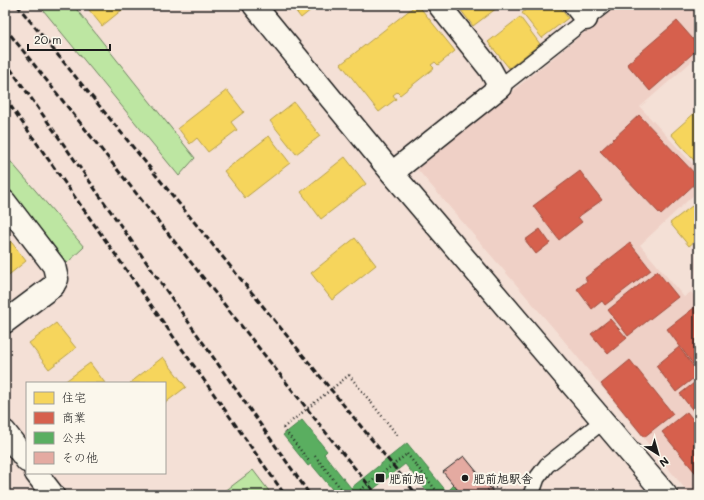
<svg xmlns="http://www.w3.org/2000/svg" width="704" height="500" font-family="Mali,'Klee One',sans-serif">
<rect width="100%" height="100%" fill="#f4e0d6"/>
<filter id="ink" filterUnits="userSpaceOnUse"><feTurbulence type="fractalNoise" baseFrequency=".025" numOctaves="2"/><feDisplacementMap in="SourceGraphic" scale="8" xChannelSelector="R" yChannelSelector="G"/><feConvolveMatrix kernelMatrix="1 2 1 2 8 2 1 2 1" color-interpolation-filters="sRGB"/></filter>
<g filter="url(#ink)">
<path fill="#efd0c6" d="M618 5H699V55L640 107 699 171V190L640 245 684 297 691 292 699 301V495H690L561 337 417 169Z"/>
<path fill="#bde6a2" stroke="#6c815f" d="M39 5H73L195 158 179 176Z
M5 155 84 247 67 263 5 183Z
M253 470 272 495H220Z"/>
<path fill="#f6d55c" stroke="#b59e49" d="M85 5H128L102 26Z
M291 5H317L301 18Z
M416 5H418L455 51 438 65 435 62 431 65 434 68 400 95 397 92 393 95 396 99 379 112 341 64Z
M457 5H501L473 26Z
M532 5H558L568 18 542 38 522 13Z
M520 17 540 44 509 68 488 42Z
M227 90 244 112 231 122 237 130 208 152 197 138 190 144 178 128Z
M294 102 320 136 296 154 270 121Z
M698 110 699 111V166L671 134Z
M269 136 290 163 245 198 224 171Z
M345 157 366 184 321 219 301 192Z
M699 203V238L689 246 670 223 692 206 693 207Z
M5 234 26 261 5 278Z
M355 238 376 265 332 300 311 273Z
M56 323 76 348 49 369 29 343Z
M163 357 186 387 165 403V383H130Z
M90 363 105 383H63Z"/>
<path fill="#d6604d" stroke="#9e4c3e" d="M677 21 699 46V48L650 91 627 64Z
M639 115 699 178V180L661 215 600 151Z
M580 171 602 200 578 217 582 222 559 240 533 206Z
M540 229 550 243 536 254 525 240Z
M630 243 651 270 605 305 602 301 592 309 577 289 587 281 585 278Z
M657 271 678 297 628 336 608 310Z
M699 304V372L667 329Z
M610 319 627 338 608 354 591 334Z
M679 347 699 374 676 392 656 366Z
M630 360 673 414 644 437 601 384Z
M699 379V410L695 413 680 394Z
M687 412 699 427V477L662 432Z"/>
<path fill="#5aae61" stroke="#47824c" d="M302 420 327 451 324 454 351 488 407 443 447 492 454 485 462 495H430L405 464 366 495H337L311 464 308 466 283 435Z"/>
<path fill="#e4aaa1" stroke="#1c1c1c" d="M464 456 490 488 495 495H462L443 472Z"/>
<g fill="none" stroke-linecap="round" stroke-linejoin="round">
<g stroke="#1c1c1c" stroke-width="18">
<path id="service" d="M500 87 604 5
M531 495 537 478 547 465 603 421"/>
</g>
<g stroke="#1c1c1c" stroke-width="25">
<path id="minor" d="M575 5 586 19
M392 173 500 87 490 69 439 5
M5 202 54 266 57 279 53 286"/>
</g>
<g stroke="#1c1c1c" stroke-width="25">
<path id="tertiary" d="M254 5 392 173 666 495
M5 322 53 286
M5 432 27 461
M36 473 53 495"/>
</g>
<path stroke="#1c1c1c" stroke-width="2.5" stroke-dasharray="1 3" stroke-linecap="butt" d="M349 375 398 436
M283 428 309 461
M407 454 440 495
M315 456 346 495
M481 495C494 485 497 486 510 494"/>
<use href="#service" stroke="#fbf7ec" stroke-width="15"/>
<use href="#minor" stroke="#fbf7ec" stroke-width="22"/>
<use href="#tertiary" stroke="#fbf7ec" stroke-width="22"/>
<path stroke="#1c1c1c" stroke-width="3" stroke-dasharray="6 3" stroke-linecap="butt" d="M17 5 417 495
M5 28 339 449 377 495
M5 61 310 495
M5 98 285 495"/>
<path stroke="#1c1c1c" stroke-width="2.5" stroke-dasharray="1 3" stroke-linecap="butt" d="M283 428 349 375
M354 495 407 454"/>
</g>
</g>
<g fill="#1c1c1c" stroke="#fbf7ec" stroke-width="1.5">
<rect x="375" y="473" width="10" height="10" rx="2"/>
<circle cx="465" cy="478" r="4"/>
</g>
<g text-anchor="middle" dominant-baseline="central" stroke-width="4" stroke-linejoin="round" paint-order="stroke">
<g font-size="12" font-weight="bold" fill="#1c1c1c" stroke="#fbf7ec" text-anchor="start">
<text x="389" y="478">肥前旭</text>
<text x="473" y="478">肥前旭駅舎</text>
</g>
</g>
<rect width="704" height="500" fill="none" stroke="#fbf7ec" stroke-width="20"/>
<rect x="10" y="10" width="684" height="480" fill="none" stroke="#1c1c1c" stroke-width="1.5" filter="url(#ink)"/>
<rect x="26" y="382" width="140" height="92" fill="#fbf7ec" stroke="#a29f99"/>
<rect x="34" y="392" width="20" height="12" fill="#f6d55c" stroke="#a29f99"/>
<text x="62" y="402" font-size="12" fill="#1c1c1c">住宅</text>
<rect x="34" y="412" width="20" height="12" fill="#d6604d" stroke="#a29f99"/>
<text x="62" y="422" font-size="12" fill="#1c1c1c">商業</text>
<rect x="34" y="432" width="20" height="12" fill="#5aae61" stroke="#a29f99"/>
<text x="62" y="442" font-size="12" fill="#1c1c1c">公共</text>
<rect x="34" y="452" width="20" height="12" fill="#e4aaa1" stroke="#a29f99"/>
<text x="62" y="462" font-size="12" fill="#1c1c1c">その他</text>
<g transform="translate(658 454) rotate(143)" stroke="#fbf7ec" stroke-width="3" paint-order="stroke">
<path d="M0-3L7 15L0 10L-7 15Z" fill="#1c1c1c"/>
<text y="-6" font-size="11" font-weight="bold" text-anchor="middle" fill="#1c1c1c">N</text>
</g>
<path d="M28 44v6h82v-6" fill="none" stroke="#1c1c1c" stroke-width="2"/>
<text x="34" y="44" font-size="12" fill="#1c1c1c" stroke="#fbf7ec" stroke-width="3" paint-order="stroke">20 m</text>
</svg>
